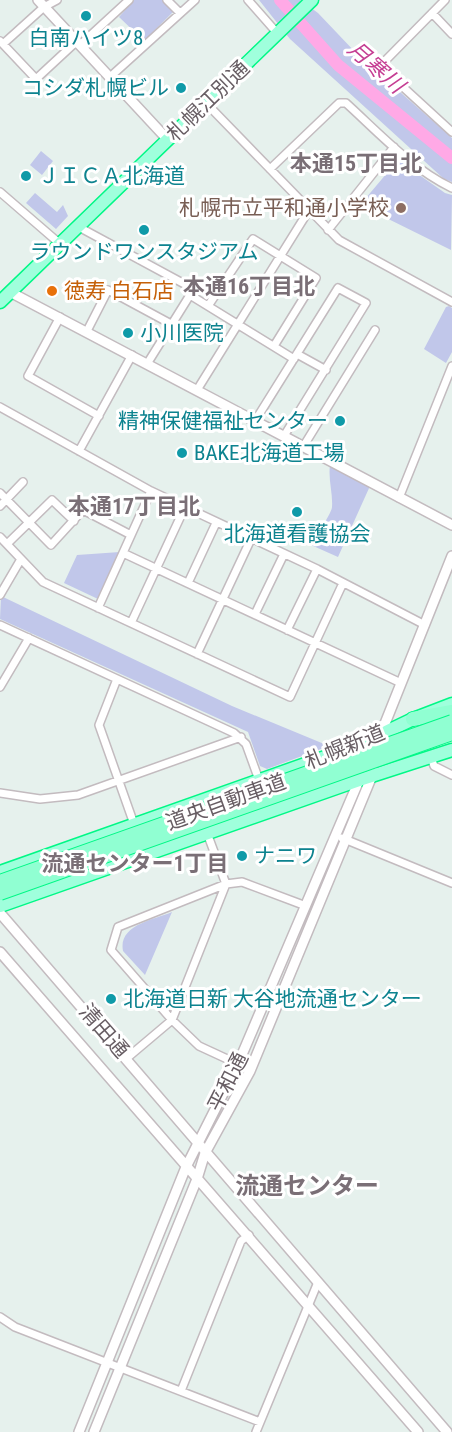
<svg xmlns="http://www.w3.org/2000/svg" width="452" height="1432" font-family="'Roboto Condensed','Noto Sans JP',sans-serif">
<rect width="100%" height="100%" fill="#e6f1ed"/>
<path fill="#c1c7ea" d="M134 0H163L173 12 144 41 119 17Z
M259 0H300L318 13 357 54 452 138V182L444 179 290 39Z
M41 151 53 161 42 175 30 165Z
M398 160 445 193 452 195 451 250 360 205Z
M35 193 57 212 63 205 68 216 56 229 26 203Z
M449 306 452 308V352L446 363 424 349 446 307Z
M330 465 370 486 338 557 311 545C315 537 332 513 332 507 333 493 328 480 330 465Z
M120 552 98 599 64 583 77 555Z
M1 596 232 706 329 746 267 769 260 766 248 732 0 619Z
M172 912 145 975 123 951C118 925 153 920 172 912Z"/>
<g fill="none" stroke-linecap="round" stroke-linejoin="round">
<path stroke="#ffa9e6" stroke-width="12" d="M280 0 338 65 452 158"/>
<g stroke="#c3bbbf" stroke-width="10">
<path id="minor" d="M167 0 180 13
M248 0 278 34
M445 0 380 66 452 132
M432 13 452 34
M0 41 36 79 77 41
M3 44 44 7 57 0
M80 45 129 0
M110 77 195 0
M206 103 339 240 452 302
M270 169 339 103H346C379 133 412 169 452 188
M0 192 59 243
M77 226 190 287 189 296
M328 230 394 147
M208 306 253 239 316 278 274 346
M60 317 28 376 99 416
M87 331 108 290 171 324
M297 354 326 370
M147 364 190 295 294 359
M197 390 309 210
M0 407 151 491 317 569 425 625
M255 421 338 288 366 303 284 436
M303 447 375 330
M79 451 132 355
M0 493 51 545 83 510 131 535
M399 498 452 366
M0 506 23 482
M0 537 43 582 290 697 343 583
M7 544 52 500 74 521
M123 553 401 683
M188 583 216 523
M0 595 21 559
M98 608 151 491
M255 614 284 554
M131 623 185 507
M0 625 234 733 246 744 259 780
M287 630 317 569
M197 654 251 539
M117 679 99 725 134 824
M0 687 29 638
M431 757 434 766 452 775
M0 793 40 799 78 795 241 737
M342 838 452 883
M127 1058 172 1020 226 884 207 833
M238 1064 199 1046 172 1020 111 950 118 927 226 884 242 882 306 906
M0 1317 15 1327 260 1422
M181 1391 241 1241 249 1235
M256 1432 318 1282"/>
</g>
<g stroke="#c3bbbf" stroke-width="12">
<path id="tertiary" d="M38 0 167 139
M10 292 452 525
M380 736 452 556
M0 913 447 1432
M0 952 418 1432
M79 1432 186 1167 238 1064 360 778
M94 1432 197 1179 205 1153 250 1071 374 771"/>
</g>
<g stroke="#00f886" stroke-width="15">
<path id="trunk" d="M0 302 312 0
M0 872 359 745 413 719 452 704
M0 906 359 780 452 750"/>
</g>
<g stroke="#00f886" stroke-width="16">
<path id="motorway" d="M413 719 452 712"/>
</g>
<use href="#minor" stroke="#fff" stroke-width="7"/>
<use href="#tertiary" stroke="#fff" stroke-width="9"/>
<use href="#trunk" stroke="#9fffdc" stroke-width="12"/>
<use href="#motorway" stroke="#90ffd2" stroke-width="14"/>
<g stroke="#00f886" stroke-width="16" stroke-linecap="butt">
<path id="motorway-bridge" d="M0 882 452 722
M0 893 452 733"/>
</g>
<use href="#motorway-bridge" stroke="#90ffd2" stroke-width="14"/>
</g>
<g fill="#0f9aa8" stroke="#fff" stroke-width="2">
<circle cx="86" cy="16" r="6"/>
<circle cx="181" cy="88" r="6"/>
<circle cx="26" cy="176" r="6"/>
<circle cx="144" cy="230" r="6"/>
<circle cx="128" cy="333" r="6"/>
<circle cx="340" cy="421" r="6"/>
<circle cx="182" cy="453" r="6"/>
<circle cx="297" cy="512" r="6"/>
<circle cx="242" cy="856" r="6"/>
<circle cx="111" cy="999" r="6"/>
</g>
<circle fill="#8d6e63" stroke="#fff" stroke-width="2" cx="401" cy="208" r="6"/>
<circle fill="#e8710a" stroke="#fff" stroke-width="2" cx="52" cy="291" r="6"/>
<g text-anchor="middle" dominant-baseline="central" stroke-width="6" stroke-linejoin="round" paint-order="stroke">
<g font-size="21" fill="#0d838f" stroke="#fff" text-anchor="start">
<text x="86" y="38" text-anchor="middle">白南ハイツ8</text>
<text x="169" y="88" text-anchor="end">コシダ札幌ビル</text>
<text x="38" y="176">ＪＩＣＡ北海道</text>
<text x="144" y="252" text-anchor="middle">ラウンドワンスタジアム</text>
<text x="140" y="333">小川医院</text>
<text x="328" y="421" text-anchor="end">精神保健福祉センター</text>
<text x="194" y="453">BAKE北海道工場</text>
<text x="297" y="534" text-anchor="middle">北海道看護協会</text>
<text x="254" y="856">ナニワ</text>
<text x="123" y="999">北海道日新 大谷地流通センター</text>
</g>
<g font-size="21" fill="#685e64" stroke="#fff">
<text transform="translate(208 101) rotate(-44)">札幌江別通</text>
<text transform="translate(345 747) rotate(-22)">札幌新道</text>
<text transform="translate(226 802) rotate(-20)">道央自動車道</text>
<text transform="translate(104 1031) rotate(49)">清田通</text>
<text transform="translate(228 1082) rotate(-63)">平和通</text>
</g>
<g font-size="21" fill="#785e54" stroke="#fff" text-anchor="end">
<text x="389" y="208">札幌市立平和通小学校</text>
</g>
<g font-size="21" fill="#c56008" stroke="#fff" text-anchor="start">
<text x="64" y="291">徳寿 白石店</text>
</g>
<g font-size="22" font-style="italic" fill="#c53e93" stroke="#fff">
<text transform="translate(376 67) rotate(41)">月寒川</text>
</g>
<g font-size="22" font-weight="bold" fill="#7a6f76" stroke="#fff">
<text x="356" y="163">本通15丁目北</text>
<text x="249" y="286">本通16丁目北</text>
<text x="134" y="506">本通17丁目北</text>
<text x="135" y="863">流通センター1丁目</text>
</g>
<g font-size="24" font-weight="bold" fill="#7a6f76" stroke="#fff">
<text x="307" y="1186">流通センター</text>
</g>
</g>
</svg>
